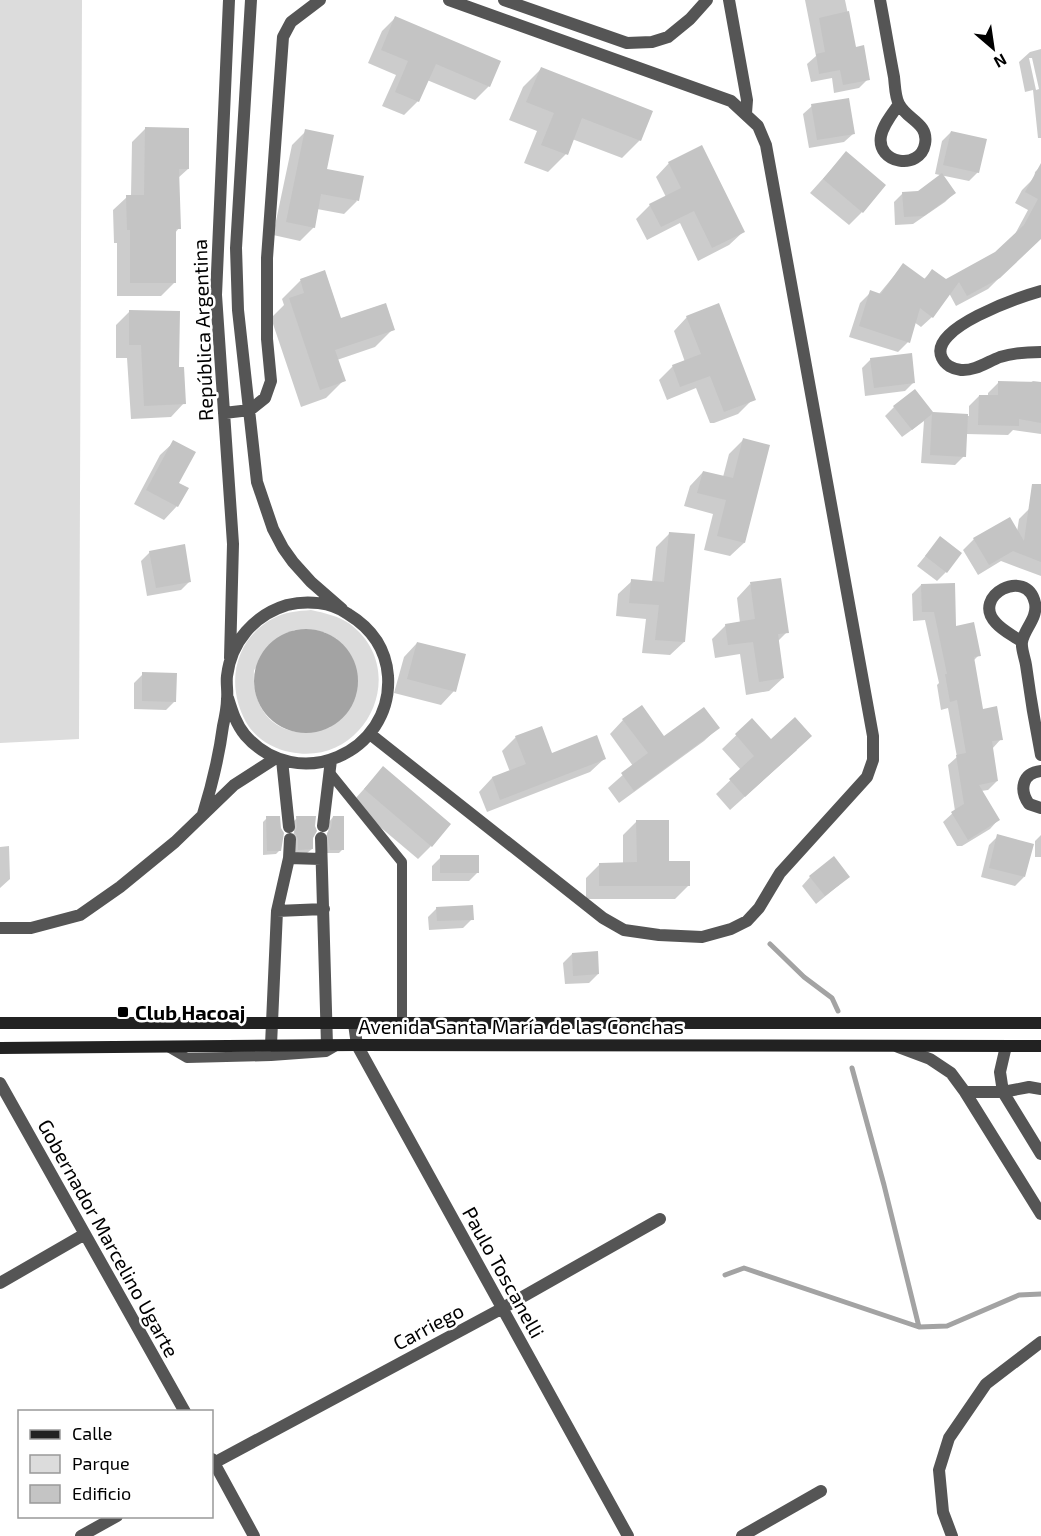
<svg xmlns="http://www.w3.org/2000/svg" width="1041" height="1536" font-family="'Exo 2',sans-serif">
<rect width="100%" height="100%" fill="#fff"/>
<path fill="#dcdcdc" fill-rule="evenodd" d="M0 0H82L79 739 0 743Z
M311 610C325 613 338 616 350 624 412 671 365 768 290 752 273 749 255 738 246 722 226 686 233 641 272 619 284 612 298 611 311 610ZM309 629 324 632 337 639 331 727C286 744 251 719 254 670L294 630Z"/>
<path fill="#a3a3a3" d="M254 681a52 52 0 1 1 104 0a52 52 0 1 1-104 0Z"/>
<path fill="#0003" fill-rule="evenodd" d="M805 0H845L855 48 868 79 859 88 834 93 832 78 811 82 807 64 816 56Z
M395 18 489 86 475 100 427 80 418 101 404 115 382 106 396 75 368 63 382 31Z
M1041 49V138H1038L1033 90 1025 92 1019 62 1030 52ZM1029 58H1032L1039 89 1036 90Z
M541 69 640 140 622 158 572 139 566 154 548 172 524 163 537 131 509 120 523 87Z
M812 106 853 134 844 142 809 148 803 114Z
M145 129 188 169 178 178 179 228 175 233V282L161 296H117V243H114L113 210 127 197 131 196 132 142Z
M306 131 325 170 357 201 344 214 317 209 314 227 300 241 273 235 292 145Z
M951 132 978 172 969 181 935 174 942 141Z
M846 153 862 212 849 225 810 193Z
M669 163 743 232 729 245 698 261 680 223 647 240 636 219 650 205 666 197 656 177Z
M1041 166V237L988 289 956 306 949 293 932 317 921 327 914 322 908 342 898 352 849 337 860 303 871 292 879 294 903 265 923 280 932 271 946 281 996 254 1014 236 1028 210 1015 203 1022 190 1033 179 1034 180 1035 172Z
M903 193H954L945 202 913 224 895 225 894 202Z
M324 272 340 320 393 329 375 347 337 360 344 380 326 398 301 407 271 318 284 305 282 299 300 281Z
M130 311 178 369 184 403 171 417 131 419 127 358H116V325Z
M687 317 752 400 738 414 714 423H710L696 388 667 400 659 380 673 366 685 362 674 331Z
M871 359 914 382 905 391 865 396 862 368Z
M1033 381 1041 382V434L1013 430 1008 435 966 434 964 456 955 465 921 463 924 421 902 437 885 416 894 407 933 414 969 416V406L979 396 988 397V393L998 383H1030Z
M743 440 744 543 730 556 704 550 713 514 684 506 690 486 703 472 723 477 729 454Z
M174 442 177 506 164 520 134 504 160 455Z
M1029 509H1041V576L1001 561 978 575 963 550 974 539 1017 532 1019 519Z
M670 533 684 642 670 655 642 653 646 619 616 616 618 594 632 581 652 582 656 547Z
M940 538 946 572 937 581 917 566Z
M150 552 190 581 181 590 147 596 141 561Z
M750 584 787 632 777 642 783 678 769 691 746 695 740 654 715 658 712 639 726 625 740 623 737 598Z
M921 585 979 655 973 661 982 711 1001 739 992 749 997 781 988 790 981 791 998 820 990 829 962 846H957L943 822 955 811 948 765 957 757 948 708 941 710 937 685 939 683 925 620 913 621 912 594Z
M417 643 454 691 441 705 394 693 404 657Z
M143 674 175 701 166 710 134 709V683Z
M623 720 664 738 718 728 704 741 619 803 608 788 633 766 610 734Z
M752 720 771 741 797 750 730 810 716 794 741 770 722 749Z
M516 737 551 755 604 759 590 772 487 812 479 792 492 778 510 772 502 751Z
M383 768 431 846 418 859 354 805V800Z
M333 817 343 849 339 853H326L324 838 328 833 329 822Z
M267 818 280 850 276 854 263 855V822Z
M297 818 311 837 312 849 307 853H294L292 837 294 832 293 822Z
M637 821 668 863 689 885 675 899H586V878L600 864H623V835Z
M1041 835V857H1035V841Z
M998 836 1024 877 1015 886 981 877 989 845Z
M9 846 10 879 0 888V847Z
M441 857 478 872 469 881H432V866Z
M810 877 839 885 816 904 802 886Z
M437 908 472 919 463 928 429 930 428 917Z
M572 954 598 974 589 983 565 984 563 963Z"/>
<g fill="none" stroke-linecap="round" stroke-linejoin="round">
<path stroke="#a3a3a3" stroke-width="5" d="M770 944 804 977 832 998 838 1011
M725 1275 744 1268 919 1327 884 1185 852 1068
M919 1327 947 1326 1019 1295 1041 1294"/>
</g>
<path fill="#c4c4c4" d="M849 11 856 47 864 45 870 80 843 85 840 70 819 74 816 54 825 52 819 18Z
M395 16 501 61 490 87 436 64 419 102 395 92 408 61 381 50Z
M541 67 653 111 641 141 582 118 568 155 541 145 554 113 526 102Z
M849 98 855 134 817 140 811 104Z
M145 127 189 128V169H179L181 229H176V283H130V230H127L126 195H144Z
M305 129 334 135 327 169 364 176 359 201 321 194 315 228 286 222Z
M951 131 987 139 979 173 943 165Z
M702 145 745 232 712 248 694 211 661 227 649 204 681 188 668 162Z
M846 151 886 185 863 213 823 179Z
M1041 163V239L1000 278 967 296 959 282 933 318 920 308 910 343 859 326 870 290 881 294 903 263 925 279 932 269 946 279 995 252 1024 225 1038 199 1025 192Z
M942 173 956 193 924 216 904 217 902 192 918 191Z
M325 270 341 318 386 303 395 330 335 350 346 381 320 390 289 298 304 293 300 279Z
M719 303 756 400 724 412 710 376 680 387 672 365 701 354 686 316Z
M129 310 180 311 179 367H184L186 404 144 406 141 345H129Z
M912 353 915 383 874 388 870 358Z
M998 381 1041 382V423L1019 419V426L978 425 979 395H998Z
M915 389 933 412 968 414 966 457 930 455 932 414 912 430 893 406Z
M743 438 770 445 745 543 717 536 726 500 697 493 703 471 733 478Z
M173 440 196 452 179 483 189 488 178 507 146 490Z
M1032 484H1041V562L1013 551 989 565 973 538 1010 517 1024 541Z
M669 532 695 534 685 642 655 640 659 605 629 603 631 579 664 582Z
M940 536 962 553 947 573 925 556Z
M185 544 191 582 156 588 149 551Z
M781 578 789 633 778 634 784 678 759 682 753 642 728 645 725 624 755 619 750 582Z
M955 583 956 626 974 622 981 656 974 657 983 709 997 706 1003 740 992 741 998 781 979 785 1000 820 968 840 951 812 964 804 956 755 966 753 957 700 950 702 945 674H947L934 612H922L921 584Z
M417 642 466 654 456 692 407 679Z
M142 672 177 673 176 702 142 701Z
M642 705 664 736 704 707 720 728 634 791 621 773 648 753 622 719Z
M795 717 812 736 745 797 729 779 754 756 735 734 752 718 771 739Z
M542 726 552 753 597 735 606 759 500 800 492 777 526 764 515 736Z
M383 766 451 824 432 847 364 789Z
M266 816H280L281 828 284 833 281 851H267Z
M296 816H316L315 826 317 831 313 838V849L298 850V839L295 832 297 827Z
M333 816H344V850H330L327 833 331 828Z
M636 820H669V861H690V886H599V863L637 862Z
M997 834 1034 844 1025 877 989 868Z
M440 855H479V873H440Z
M834 856 850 877 825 896 809 876Z
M473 905 474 920 437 921 436 907Z
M598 951 599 974 573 976 572 953Z"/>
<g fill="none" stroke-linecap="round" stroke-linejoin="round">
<path stroke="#555" stroke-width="10" d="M330 773 402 862V1024
M168 1047 187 1058 271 1056 326 1052 338 1045"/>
<path stroke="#555" stroke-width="12" d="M229 0 216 295 233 544 230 658
M251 0 236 248 238 310 257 482 273 529 283 548 293 562 311 582 342 609
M504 0 627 43 652 42 668 37 690 19 707 0
M729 0 747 100 746 113
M880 0C885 26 889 51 894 77 895 85 895 97 899 104 907 120 929 123 925 144 920 171 876 164 881 136 883 125 892 114 899 104
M1041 291C1020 297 927 328 942 358 945 365 953 369 961 370 975 371 987 362 1000 357 1013 353 1028 352 1041 352
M224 413 250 410 265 398 271 381 267 339V258L283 37 291 22 320 0
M1022 642C1014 636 1003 631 996 623 970 596 1027 566 1035 603 1038 618 1024 629 1022 642 1021 649 1025 658 1026 665 1030 695 1035 725 1041 755
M370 734 603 918 624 930 659 935 702 937 731 929 747 921 759 908 780 873 867 777 873 760V736L766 145 758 126 731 101 449 0
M282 760 289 827
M1041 771C1022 773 1019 790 1029 804L1041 808
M203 814C212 785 219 756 223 726 225 717 227 708 227 699 228 691 226 684 227 676 231 642 254 615 287 605 307 600 331 602 348 614 371 628 386 649 388 676 393 753 297 795 245 735 236 724 232 711 228 698
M323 826 331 760
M321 838 327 1045
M289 858 321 859
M277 911 324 909
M0 928H31L80 915 120 887 175 842 234 785 276 758
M354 1024 357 1045 628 1536
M271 1045 277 911 289 858 290 839
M1006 1046 1000 1072 1003 1092 1041 1154
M898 1047 930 1059 951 1073 965 1092 1041 1214
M0 1083 185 1412
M965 1092H1003L1029 1087 1041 1089
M0 1283 85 1234
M212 1459 254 1536
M212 1464 501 1309 660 1219
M81 1536 117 1516
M742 1536 821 1491
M952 1536 943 1512 939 1470 949 1438 986 1384 1041 1342"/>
<path stroke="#222" stroke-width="12" d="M0 1023H1041
M0 1048 357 1045 1041 1046"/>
</g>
<rect fill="#000" stroke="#fff" stroke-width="2" x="117" y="1006" width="12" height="12" rx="3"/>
<g text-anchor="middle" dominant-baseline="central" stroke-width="5" stroke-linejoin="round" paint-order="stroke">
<g font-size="20" fill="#000" stroke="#fff">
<text transform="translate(202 330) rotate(-92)">República Argentina</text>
<text x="521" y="1026">Avenida Santa María de las Conchas</text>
<text transform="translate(109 1238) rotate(61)">Gobernador Marcelino Ugarte</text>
<text transform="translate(504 1272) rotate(61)">Paulo Toscanelli</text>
<text transform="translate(428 1326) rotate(-28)">Carriego</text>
</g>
<g font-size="20" font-weight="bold" fill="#000" stroke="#fff" text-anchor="start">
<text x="135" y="1012">Club Hacoaj</text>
</g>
</g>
<rect x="18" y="1410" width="195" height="108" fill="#ffffff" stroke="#999999" stroke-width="1.5"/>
<rect x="30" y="1430" width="30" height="9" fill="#222222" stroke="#999999" stroke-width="1.5"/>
<text x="72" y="1440" font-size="18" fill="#000000">Calle</text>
<rect x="30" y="1455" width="30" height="18" fill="#dcdcdc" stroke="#999999" stroke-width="1.5"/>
<text x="72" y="1470" font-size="18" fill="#000000">Parque</text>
<rect x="30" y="1485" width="30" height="18" fill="#c4c4c4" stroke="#999999" stroke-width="1.5"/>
<text x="72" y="1500" font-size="18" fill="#000000">Edificio</text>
<g transform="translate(993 48) rotate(151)" stroke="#ffffff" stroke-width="4.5" paint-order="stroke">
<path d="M0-4.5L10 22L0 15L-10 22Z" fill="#000000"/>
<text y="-9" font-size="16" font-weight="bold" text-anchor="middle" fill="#000000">N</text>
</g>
</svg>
